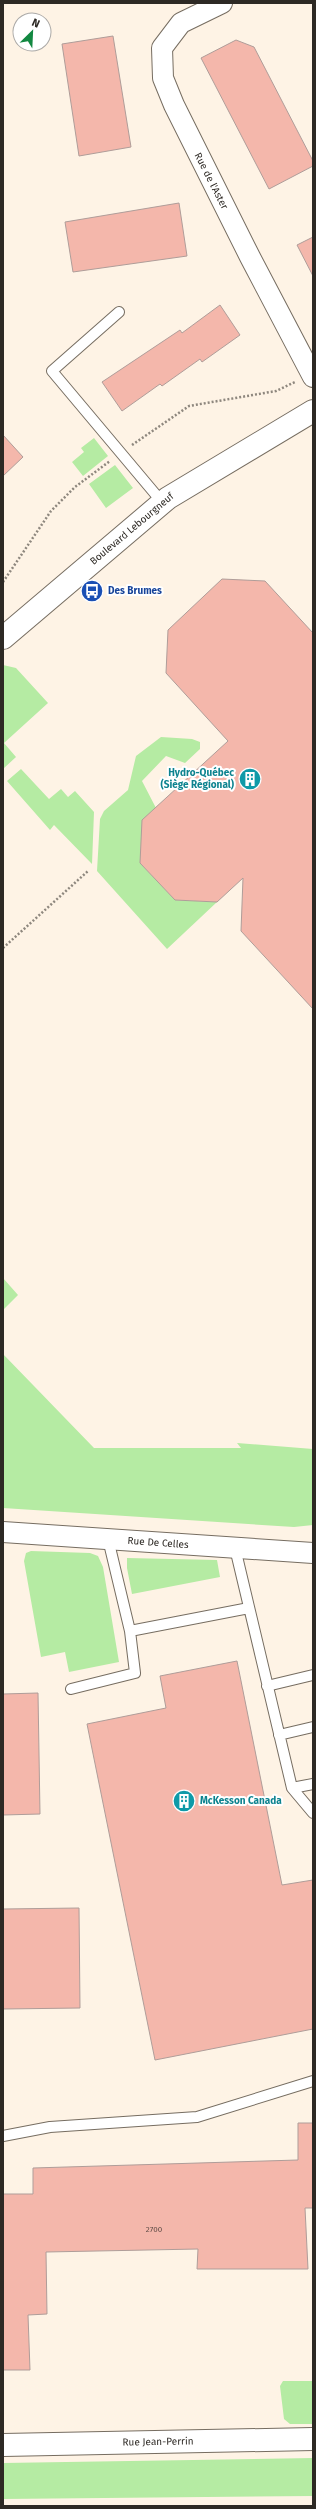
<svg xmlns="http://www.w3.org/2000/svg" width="316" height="2509" font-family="'Fira Sans',sans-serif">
<rect width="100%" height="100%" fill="#fef3e5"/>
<path fill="#b5eba3" d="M94 438 108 456 83 476 72 462 84 452 81 448Z
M115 465 133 488 106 508 89 484Z
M3 665 16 668 48 703 4 743 16 757 3 769Z
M161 737 192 739 200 742V749L185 763 166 756 142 781 156 808 140 863 175 900 217 902 167 949 97 871 100 819 104 811 128 790 136 756Z
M21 769 49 799 61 789 68 797 75 791 94 812 92 864 54 825 50 830 7 781Z
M3 1278 18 1295 3 1310Z
M3 1354 94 1448H241L237 1443 313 1449V1525L294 1527 3 1508Z
M31 1551 90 1553 98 1556 103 1567 119 1662 69 1672 65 1652 41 1657 24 1561 26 1553Z
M127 1558 217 1560 220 1577 132 1594 127 1568Z
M283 2381H313V2424H290L284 2419 280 2386Z
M313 2458V2496L3 2499V2463Z"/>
<path fill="#f4b7ab" stroke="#af9d99" d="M113 36 131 147 79 156 62 44Z
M236 40 254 47 313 161V166L269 189 201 58Z
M179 203 187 256 73 272 65 222Z
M313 237V276L297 245Z
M220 305 240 335 202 362 200 359 162 386 160 384 122 411 102 382 180 330 182 333Z
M3 435 23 457 3 476Z
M222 579 265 581 313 633V1009L241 931 243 878 217 902 175 900 140 863 142 820 228 741 166 673 168 630Z
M237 1661 282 1885 313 1880V2029L155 2060 87 1724 166 1708 160 1676Z
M38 1693 40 1814 3 1815V1694Z
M79 1908 80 2008 3 2009V1909Z
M298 2123H313V2208H305L308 2269H197L198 2249 46 2252 47 2314 28 2315 30 2370H3V2194H33V2168L298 2160Z"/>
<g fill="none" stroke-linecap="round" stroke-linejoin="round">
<g stroke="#766d61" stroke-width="12">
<path id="lane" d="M119 312 52 371 162 502
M108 1539 130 1631
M235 1548 292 1788 313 1813
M267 1686 313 1675
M71 1689 135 1673 130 1631 249 1608
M279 1735 313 1727
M292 1788 313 1784
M3 2136 50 2127 197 2117 313 2081"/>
</g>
<g stroke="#766d61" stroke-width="22">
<path id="street" d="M222 3 181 23 162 48 163 78 174 105 250 257 313 377
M3 1532 313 1553"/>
</g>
<g stroke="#766d61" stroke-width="24">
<path id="secondary" d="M3 638 168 498 313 411
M3 2445 313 2439"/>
</g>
<path stroke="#8e877e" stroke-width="2.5" stroke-dasharray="2 2" stroke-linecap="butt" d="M132 445 189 406 276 391 295 382
M3 582 51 511 75 487 110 461
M3 948 88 871"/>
<use href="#lane" stroke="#fff" stroke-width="10"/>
<use href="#street" stroke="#fff" stroke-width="20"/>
<use href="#secondary" stroke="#fff" stroke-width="22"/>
</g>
<defs>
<g id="bus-disc" transform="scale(1.15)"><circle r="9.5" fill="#1a4fb4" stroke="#fff"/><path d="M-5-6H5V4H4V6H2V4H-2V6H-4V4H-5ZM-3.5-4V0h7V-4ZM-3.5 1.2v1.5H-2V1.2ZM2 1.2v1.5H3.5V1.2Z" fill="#fff"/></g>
<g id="building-disc" transform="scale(1.15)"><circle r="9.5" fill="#0f9aa8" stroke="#fff"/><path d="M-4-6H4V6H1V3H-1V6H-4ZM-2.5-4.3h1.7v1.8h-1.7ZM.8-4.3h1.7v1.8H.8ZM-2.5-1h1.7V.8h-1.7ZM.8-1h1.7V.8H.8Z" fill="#fff"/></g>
</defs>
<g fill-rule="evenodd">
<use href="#bus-disc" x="92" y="591"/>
<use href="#building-disc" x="250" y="779"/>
<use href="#building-disc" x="184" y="1801"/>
</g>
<g text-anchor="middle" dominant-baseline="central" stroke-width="4" stroke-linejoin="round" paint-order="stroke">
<g font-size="8" fill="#5f4c46">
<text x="154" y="2229">2700</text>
</g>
<g font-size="10" fill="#2d2924" stroke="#fff">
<text transform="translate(211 181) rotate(63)">Rue de l'Aster</text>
<text transform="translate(132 529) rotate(-40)">Boulevard Lebourgneuf</text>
<text transform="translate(158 1543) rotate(4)">Rue De Celles</text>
<text transform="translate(158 2442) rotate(-1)">Rue Jean-Perrin</text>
</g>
<g font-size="10" font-weight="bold" fill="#164399" stroke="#fff" text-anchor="start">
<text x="108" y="591">Des Brumes</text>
</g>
<g font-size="10" font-weight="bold" fill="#0d838f" stroke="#fff" text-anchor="end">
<text x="234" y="773">Hydro-Québec<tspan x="234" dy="12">(Siège Régional)</tspan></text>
<text x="200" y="1801" text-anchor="start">McKesson Canada</text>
</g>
</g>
<rect width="316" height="2509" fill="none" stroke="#2d2924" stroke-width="8"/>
<g transform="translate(32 32) rotate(24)"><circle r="19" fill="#ffffff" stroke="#aba9a7"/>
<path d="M0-3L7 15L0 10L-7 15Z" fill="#138841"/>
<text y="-6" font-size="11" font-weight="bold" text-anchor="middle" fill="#2d2924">N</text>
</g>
</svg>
